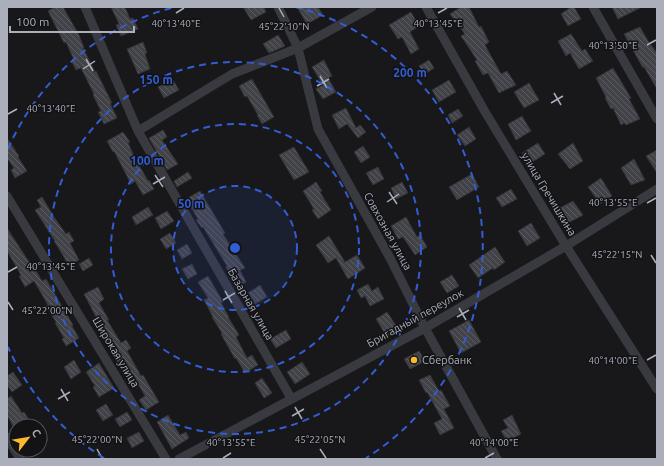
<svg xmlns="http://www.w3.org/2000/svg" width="664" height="466" font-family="Ubuntu,sans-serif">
<defs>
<pattern id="building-back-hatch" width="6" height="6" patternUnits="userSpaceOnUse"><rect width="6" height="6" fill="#424348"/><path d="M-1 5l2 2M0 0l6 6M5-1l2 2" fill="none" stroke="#5b5c60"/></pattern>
</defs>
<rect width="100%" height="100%" fill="#18181b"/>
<path fill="url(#building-back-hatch)" stroke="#323237" d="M55 7H63L79 35 84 48H83L95 72 96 71 112 103H110L117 118 104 124 98 112 101 111 93 95 94 94 81 68 76 70 72 62 74 60 66 42 64 43 48 11Z
M111 7H125L130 19 133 18 138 29 121 36 116 25 119 24Z
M243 7H264L266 12 251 20Z
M297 7H318L323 15 307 24Z
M461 7H469L479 27 481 26 489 42 485 45 501 74 507 71 516 85 499 93 488 73 483 75 475 61 477 60 461 36 465 34 450 14Z
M571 7H574L581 19 568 26 561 14Z
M612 7H642L618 19Z
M411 12 419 26 410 32 419 49 411 54 402 37 398 39 389 25Z
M640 27 651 46V45L657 53V89L644 67 643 68 624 34Z
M571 34 582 51 585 49 593 61 579 69 570 53 566 56 558 41Z
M278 35 285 46 269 53 263 44Z
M143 42 147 53 145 54 150 69 138 74 127 49Z
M324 60 332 76 328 78 336 92 323 99 316 89 323 85 312 67Z
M429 60 434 68 424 75 419 66Z
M613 68 631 98 629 99 640 119 626 125 624 123 621 125 613 108 611 109 605 98 606 97 596 78Z
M252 79 274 117 262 124 257 115H258L247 96 245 97 239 86Z
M173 80 179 90 164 98 158 87Z
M449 80 456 92 439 102 432 90Z
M529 83 539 100 524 108 514 92Z
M346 108 356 128 360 125 366 132 358 138 347 124 339 129 332 115Z
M458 109 463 116 452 123 448 115Z
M522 116 531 131 516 140 508 124Z
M469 127 476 139 465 146 457 135Z
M163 130 167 137 162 140 178 164 167 170 149 138Z
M123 132 130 142 128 143 135 158 148 181 149 180 154 189 143 195 135 181 131 184 114 151 113 152 107 141Z
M7 138 19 156 18 157 27 171 15 178 11 170 14 168 7 158Z
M538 143 545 154 529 164 522 153Z
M573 143 583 161 570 169 558 154Z
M363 146 370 157 361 163 354 152Z
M294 147 309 172 294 180 279 155Z
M657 150V173L646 156Z
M634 159 645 180 631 185 621 168Z
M378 167 384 179 373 185 366 173Z
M188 172 192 178 177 187 174 181Z
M472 174 479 187 457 200 449 187Z
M601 178 612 196 600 204 588 187Z
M316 182 322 191 320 192 331 210 318 219 312 210 314 209 303 191Z
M402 182 408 193 396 199 391 188Z
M511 189 517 199 502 207 496 198Z
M200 191 225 233 223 234 245 268 240 270 246 282 236 288 231 279 232 278 226 267 227 266 203 227 202 228 196 220 198 219 186 199Z
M42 197 54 217 66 234 69 232 74 241 70 243 79 260 68 266 64 257 54 241H55L35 210 41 207 37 200Z
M573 201 583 215 566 224 556 210Z
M148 207 153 215 136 225 132 217Z
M167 211 174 221 161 229 155 218Z
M406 217 417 237 420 235 427 247 415 255 403 237 398 239 391 226Z
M531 223 540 238 527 246 518 231Z
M7 228 33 268 34 267 42 281 46 279 73 325 72 326 79 338 66 346 62 339 64 338 55 323 56 322 46 306 48 305 34 281 25 287 19 276 21 275 7 251Z
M170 233 176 243 166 249 160 239Z
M329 236 345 262 357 255 365 268 348 279 336 258 328 263 316 245Z
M187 244 192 253 182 259 177 250Z
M495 247 505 262 494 270 493 268 478 278 469 265Z
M89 258 93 265 83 271 79 264Z
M192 264 197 274 188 279 182 269Z
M452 275 459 286 447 293 440 282Z
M208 276 223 302 221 303 229 317H228L239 335 236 337 247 358 252 355 258 365 245 373 236 358 235 359 221 334 222 333 212 317H213L204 300 208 298 198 282Z
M368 284 372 291 378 287 384 299 370 306 365 296 361 298 357 290Z
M260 285 267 297 255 304 248 293Z
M98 287 104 299 99 303 109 320H107L121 343 126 340 131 348 127 351 141 376 143 375 159 402 146 410 139 400 145 396 133 375 127 378 110 350H112L103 335 105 334 95 315 84 294Z
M387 312 399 330 387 337 376 319Z
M469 320 481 342 461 353 449 331Z
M286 330 291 339 276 348 270 339Z
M419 351 425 361 410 369 404 359Z
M74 360 81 372 71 379 64 367Z
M302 362 310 374 295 384 287 372Z
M99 363 114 388 99 397 93 387 95 386 86 372Z
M13 372 22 385 12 392 7 385V376Z
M430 375 439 391 441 390 450 406 444 409 454 428 440 435 434 423 442 419 427 392 426 393 419 380Z
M262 378 272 393 264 398 255 383Z
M11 396 22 413 24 412 31 423 27 426H13L7 415V399Z
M106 404 113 415 103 421 96 410Z
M127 412 132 420 120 427 115 419Z
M168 415 180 435 186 432 189 438 172 449 157 422Z
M512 415 521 434 507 441 501 431 508 428 503 420Z
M40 427 48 440 40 446Z
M139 432 144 441 132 448 127 438Z"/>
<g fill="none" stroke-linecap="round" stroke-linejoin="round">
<path stroke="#393a40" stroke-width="9" d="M85 7 138 131 291 398
M278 7 298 48 318 129 390 258 425 328 497 459
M426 7 484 110 566 246 657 389
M593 7 657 119
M138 131 232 74 298 48 372 7
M7 196 166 459
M7 437 20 459
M179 459 425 328 566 246 657 189"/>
</g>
<path fill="none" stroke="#aaafbb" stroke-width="1.5" d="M279 8 284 17M176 13 184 8M438 13 447 8M647 45 656 40M86 59 93 71M83 69 95 61M320 76 327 88M317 86 329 79M554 93 561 105M551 103 563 96M8 114 17 109M155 175 163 187M153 184 165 177M389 192 397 204M387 202 399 194M647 203 656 198M651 255 656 263M8 272 17 267M225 291 232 303M223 300 235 293M8 302 13 310M459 308 466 320M457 317 469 310M647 360 656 355M61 389 68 401M58 399 70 392M295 407 302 419M292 416 304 409M97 449 102 458M320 449 326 458M223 458 231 453M485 458 494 453"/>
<circle cx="235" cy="248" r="62" fill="#325dd4" fill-opacity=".12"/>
<g fill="none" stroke="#325dd4" stroke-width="2" stroke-dasharray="7 5">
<circle cx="235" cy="248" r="62"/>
<circle cx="235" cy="248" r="124"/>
<circle cx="235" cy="248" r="186"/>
<path d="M104 458A248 248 0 0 1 8 347M8 149A248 248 0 0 1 175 7M295 7A248 248 0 0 1 366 458"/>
</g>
<circle fill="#fcb82f" stroke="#131316" stroke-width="1.5" cx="414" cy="360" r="4"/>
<g text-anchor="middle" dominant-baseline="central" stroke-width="3" stroke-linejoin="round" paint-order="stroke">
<g font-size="11" fill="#aaafbb" stroke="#131316">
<text transform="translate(549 194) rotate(59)">улица Гречишкина</text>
<text transform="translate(388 231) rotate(61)">Совхозная улица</text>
<text transform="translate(251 304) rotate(60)">Базарная улица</text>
<text transform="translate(415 318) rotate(-29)">Бригадный переулок</text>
<text transform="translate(116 352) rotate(59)">Широкая улица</text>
</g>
<g font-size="11" fill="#aaafbb" stroke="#131316" text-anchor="start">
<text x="422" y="360">Сбербанк</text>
</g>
</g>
<g font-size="10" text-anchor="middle" fill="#aaafbb" stroke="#131316" stroke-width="3" stroke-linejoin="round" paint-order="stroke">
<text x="176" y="27">40°13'40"E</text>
<text x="438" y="27">40°13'45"E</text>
<text x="284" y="30">45°22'10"N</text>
<text x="613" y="49">40°13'50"E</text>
<text x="51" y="112">40°13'40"E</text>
<text x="613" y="206">40°13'55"E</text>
<text x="617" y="258">45°22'15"N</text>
<text x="51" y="270">40°13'45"E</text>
<text x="47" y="314">45°22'00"N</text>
<text x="613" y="364">40°14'00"E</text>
<text x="97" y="443">45°22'00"N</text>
<text x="320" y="443">45°22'05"N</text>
<text x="231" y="446">40°13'55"E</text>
<text x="494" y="446">40°14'00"E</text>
</g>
<circle cx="235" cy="248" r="6" fill="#325dd4" stroke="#131316" stroke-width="2"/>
<g font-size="12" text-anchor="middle" font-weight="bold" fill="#325dd4" stroke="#131316" stroke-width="3" stroke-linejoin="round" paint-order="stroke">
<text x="410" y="77">200 m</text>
<text x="156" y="84">150 m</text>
<text x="147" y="165">100 m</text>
<text x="191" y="208">50 m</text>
</g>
<rect width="664" height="466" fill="none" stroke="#aaafbb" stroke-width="16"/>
<g transform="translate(28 438) rotate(59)"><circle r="19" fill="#131316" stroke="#4f5158"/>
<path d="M0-3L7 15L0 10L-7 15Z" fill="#fcb82f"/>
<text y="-6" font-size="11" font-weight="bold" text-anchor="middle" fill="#aaafbb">С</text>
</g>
<path d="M10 26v6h124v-6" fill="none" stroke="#aaafbb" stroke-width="2"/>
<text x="16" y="26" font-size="12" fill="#aaafbb" stroke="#131316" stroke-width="3" paint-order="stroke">100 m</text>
</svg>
